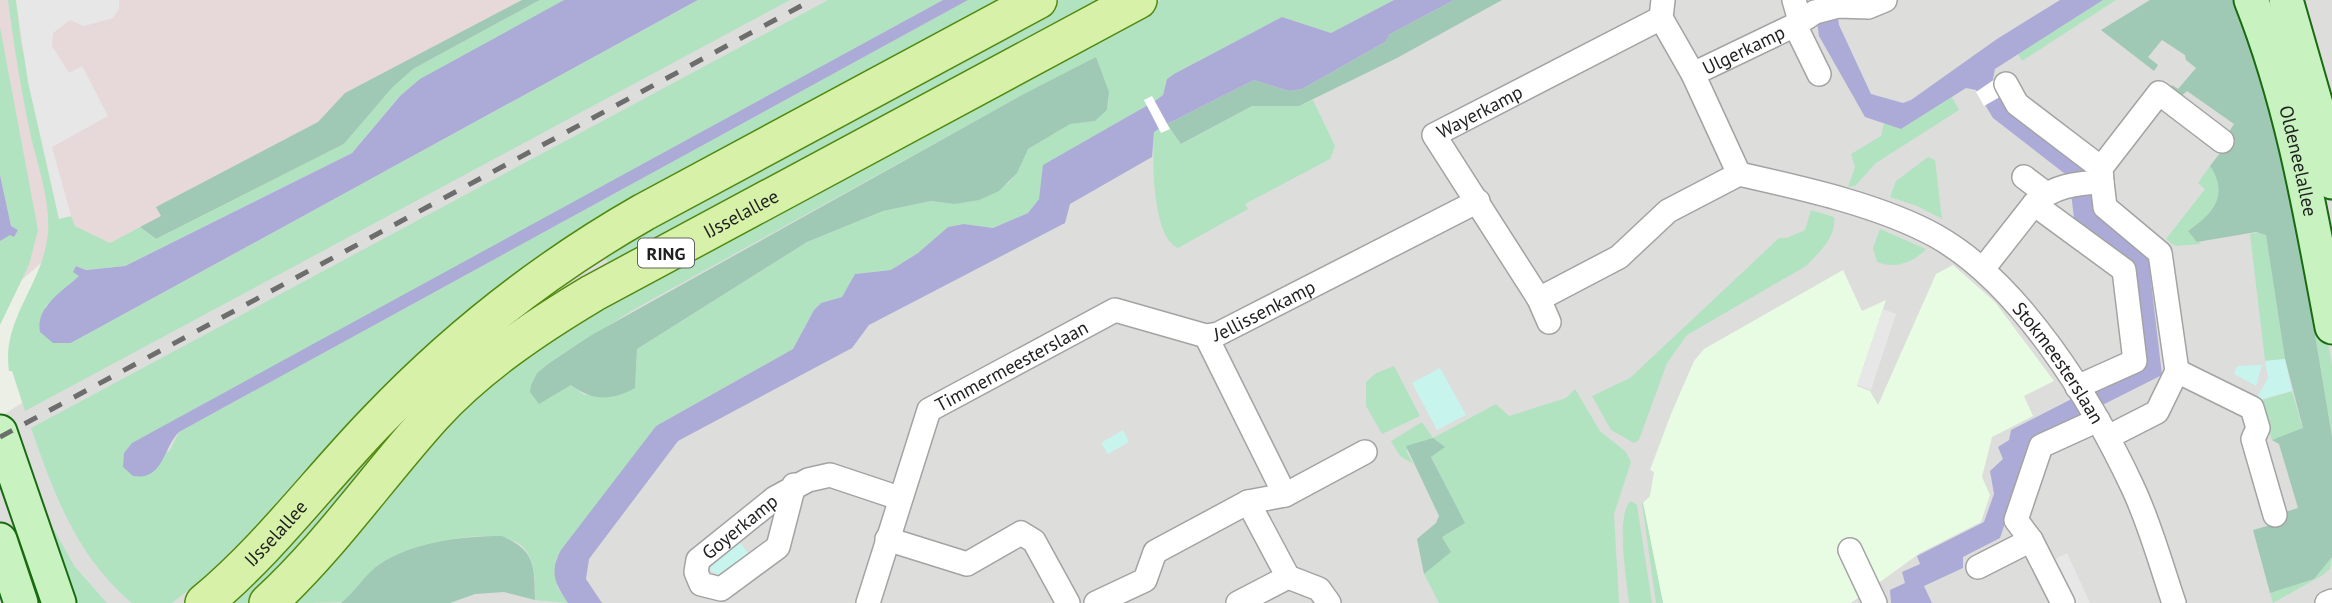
<svg xmlns="http://www.w3.org/2000/svg" width="2332" height="603" font-family="'PT Sans',sans-serif">
<rect width="100%" height="100%" fill="#ebefe6"/>
<path fill="#dddddc" d="M759 0H2332V603H0V417L52 384Z"/>
<path fill="#e7d9d9" d="M0 0H530L108 253 64 243 0 299Z"/>
<path fill="#e7fce2" d="M1953 265 1995 302 2054 381 2024 396 2033 416 1992 437 1982 477 1990 495 1981 522 1920 553 1851 603H1663L1643 503 1650 496 1654 472 1650 470 1671 414 1694 361 1704 349 1843 270 1862 311 1886 300 1857 386 1870 391 1878 405 1936 274Z"/>
<path fill="#b2e3c1" fill-rule="evenodd" d="M8 0H16L21 42 59 218 71 216 75 226 110 243 140 227 156 239 344 144 392 88 413 69 540 0H564L400 96 352 153 125 266 86 270 76 266 80 276 45 307 71 343 698 0H790L25 411 12 371H9C1 318 45 283 48 231 50 199 38 167 31 137 21 91 14 46 8 0Z
M828 0H943L127 448 169 452 179 432 968 0H1017L423 357C329 427 266 531 172 603H132C77 557 54 494 31 428Z
M1060 0H1111L612 269 600 249Z
M1161 0H1394L1331 33 1282 17 1174 74 1167 79 1163 95 1155 101 1044 165 1039 199 1028 213 993 228 964 224 948 227 918 253 891 270 855 274 842 297 821 303 814 310 793 349 656 426 556 559 557 587 568 603 535 600C535 583 536 562 524 548 498 520 409 547 380 564 366 573 358 594 342 602 327 603 299 603 283 603L402 467 520 354 771 209ZM1022 95 1109 100 1107 110 1095 121 1069 124 1028 149 1009 183 954 204 931 201 883 211 807 242 637 349 635 388 584 395 571 385 563 388 531 385 537 373 548 364 633 310Z
M2103 0H2116L2022 61 2018 54Z
M0 27 38 230 29 265 0 325V241L10 234 14 237 18 230 11 226 0 175Z
M1952 97 1959 110 1876 163 1855 186 1848 187 1855 167 1851 154 1881 136 1884 123 1901 129Z
M1313 100 1335 146 1330 159 1245 204 1248 209 1178 248C1152 238 1152 158 1154 132L1167 124 1182 144 1252 106H1299Z
M1928 157 1935 160 1942 219 1917 206 1890 197 1896 181Z
M2210 166C2231 196 2212 214 2188 231L2201 244 2175 246 2166 239 2205 189 2198 183Z
M1811 210 1834 217C1837 236 1819 253 1806 266L1687 335 1667 363 1639 440 1634 443 1611 430 1592 396 1630 378 1779 238H1787L1805 230Z
M2306 213 2332 365V437L2299 239Z
M1880 229 1926 249C1913 263 1895 269 1877 262L1873 248Z
M2257 233 2266 234 2285 359 2265 361 2250 234Z
M530 297 541 313 253 603H233L302 535 387 438Z
M1394 366 1420 416 1382 434 1366 406V382L1376 373Z
M1575 389 1600 431 1626 452 1631 462 1614 514 1619 603H1439L1424 574 1450 552 1442 537 1464 523 1431 456 1444 447 1406 450 1413 464 1400 456 1391 441 1422 422 1433 438 1496 404 1509 416 1566 398Z
M2292 391 2303 429 2272 440 2259 401Z
M1631 501 1637 505 1652 603H1629C1627 583 1615 513 1631 501Z
M1642 503H1643L1663 603H1656Z
M45 514 75 567 107 603H71Z
M2332 557 2330 569 2323 575 2273 603 2270 593 2314 579Z"/>
<path fill="#9fc9b4" d="M522 0H540L413 69 392 88 344 144 156 239 140 227 161 216 156 207 318 122 345 93Z
M1454 0H1502L1397 58 1299 106H1252L1181 144 1167 124 1254 80 1289 91 1302 89 1385 42 1390 34Z
M2150 0H2242L2269 97 2299 239 2332 437V557L2314 579 2270 593 2253 530 2285 521V512L2298 508 2279 444 2272 440 2303 428 2285 359 2266 235 2256 232 2197 242 2188 231C2212 214 2230 196 2210 166L2230 140 2227 135 2234 124 2187 91 2178 99 2170 89 2172 85 2178 89 2196 68 2186 60 2185 55 2162 40 2148 57 2158 65 2154 71 2101 30Z
M1096 57 1109 92 1107 110 1095 121 1070 124 1028 149 1017 173 999 191 979 200 954 204 931 201 883 211 807 242 637 349 635 388C612 401 592 401 571 385L539 404 530 392 531 385 537 373 548 364 590 336 1022 95Z
M1433 438 1445 447 1431 457 1465 523 1442 537 1451 552 1424 574 1417 539 1436 523 1439 516 1406 446Z
M502 536C536 551 534 566 535 600L504 592 475 594 450 603H341C355 592 365 574 380 564 413 542 463 536 502 536Z"/>
<path fill="#c8f4ee" d="M2285 359 2292 391 2255 401 2268 378 2265 361Z
M2262 365 2256 386 2234 374 2237 366Z
M1440 368 1466 415 1437 430 1412 383Z
M1123 430 1129 442 1108 454 1101 443Z
M736 537 751 557 722 576 711 571 710 565Z"/>
<path fill="#e7e7e7" d="M16 0H119V9L113 18 84 26 70 20 53 33 52 46 69 73 82 66 108 116 52 147 71 216 59 219 28 82Z
M1883 309 1896 314 1871 390 1857 385Z
M2067 553 2090 603H2071L2051 561Z"/>
<path fill="#acabd7" d="M564 0H698L71 343H53L40 332C35 307 63 291 79 276L73 272 76 266 86 270 125 266 352 153 400 96 420 79Z
M943 0H968L179 432C163 447 164 481 133 476L123 467 124 453 132 443Z
M1394 0H1454L1390 34 1385 42 1302 89 1289 91 1254 80 1167 124 1154 132 1152 157 1070 204 1065 223 869 325 852 348 678 441 589 559 586 579 602 603H568C555 584 549 572 561 550L656 426 793 349 814 310 821 303 842 297 855 274 891 270 918 253 948 227 964 224 993 228 1028 213 1039 199 1043 165 1155 101 1163 95 1167 79 1174 74 1282 17 1331 33Z
M1814 0H1836L1839 25 1871 94 1903 103 1911 100 1997 39 2060 0H2103L1995 69 1993 79 2008 103 2087 165 2094 214 2148 256 2162 375 2033 440 2000 538 1963 557V568L1924 586 1932 603H1891L1890 590 1905 583 1902 572 1920 564 1917 556 1984 522 1994 494 1990 471 2003 459 1998 447 2009 440 2011 430 2140 364 2129 268 2075 226 2069 177 1993 118 1976 90 1966 88 1901 129 1865 117 1819 36Z
M0 175 11 226 18 230 14 237 10 235 0 241Z"/>
<path fill="#fff" d="M1995 79 2005 94 1984 106 1976 92Z
M1152 96 1170 129 1161 133 1144 100Z"/>
<g fill="none" stroke-linecap="round" stroke-linejoin="round">
<g stroke="#a3a3a3" stroke-width="26">
<g id="minor">
<path d="M1663 0 1661 18 1693 74 1739 174"/>
<path d="M1794 0 1800 21"/>
<path d="M1795 25 1819 74"/>
<path id="s1" d="M1693 74 1795 25 1815 12 1838 6 1868 7 1885 0"/>
<path d="M2006 84 2017 104 2101 168"/>
<path d="M2024 177 2045 193"/>
<path d="M2102 182 2105 207 2160 253 2177 371 2157 412 2108 437"/>
<path d="M1983 269 2034 204"/>
<path id="s2" d="M1539 299 1619 257 1668 211 1739 174C1801 188 1880 205 1936 236 2020 283 2093 402 2133 488 2150 524 2161 565 2174 603"/>
<path id="s3" d="M1549 322 1539 299 1434 135 1661 18"/>
<path d="M1206 336 1285 495"/>
<path d="M2177 371 2252 408 2258 428 2253 439 2275 515"/>
<path d="M2077 387 2135 361 2124 270 2034 204C2053 186 2076 183 2102 182L2101 168 2159 93 2222 141"/>
<path id="s4" d="M794 485 778 547 721 589 701 584 696 572 698 560 775 498 808 480 830 475 899 498"/>
<path d="M1248 502 1288 577 1319 589 1329 603"/>
<path d="M887 539 967 564 1021 533 1034 541 1068 603"/>
<path d="M1850 550 1875 603"/>
<path d="M1978 567 2031 540"/>
<path id="s5" d="M868 603 929 410 1115 310 1206 336 1218 334 1478 201"/>
<path d="M1096 603 1145 580 1155 552 1248 502 1285 495 1365 452"/>
<path d="M1238 603 1288 577"/>
<path d="M2063 603 2031 540 2016 520 2041 446 2098 420"/>
<path d="M2327 603 2332 601"/>
</g>
</g>
<g stroke="#196b11" stroke-width="37">
<g id="secondary">
<path id="s6" d="M2251 0C2293 106 2311 215 2332 327"/>
<path d="M2286 0 2325 136 2332 182"/>
<path d="M0 432 59 603"/>
<path d="M0 540 21 603"/>
</g>
</g>
<g stroke="#518a10" stroke-width="40">
<g id="primary">
<path id="s7" d="M204 603C269 549 318 482 376 422 456 338 544 269 644 212L1038 0"/>
<path id="s8" d="M268 603C330 546 377 477 433 415 478 366 536 327 593 293L1138 0"/>
</g>
</g>
<use href="#minor" stroke="#fff" stroke-width="23"/>
<use href="#secondary" stroke="#c8f3c0" stroke-width="33"/>
<use href="#primary" stroke="#d7f2a8" stroke-width="37"/>
<path stroke="#6d6d6d" stroke-width="5" stroke-dasharray="14 14" stroke-linecap="butt" d="M0 437 812 0"/>
</g>
<g text-anchor="middle" dominant-baseline="central" stroke-width="5" stroke-linejoin="round" paint-order="stroke">
<rect fill="#fff" stroke="#626262" stroke-width="2" x="638" y="238.5" width="56" height="29" rx="5"/>
<g font-size="18" font-weight="bold" fill="#1f1f1f">
<text x="666" y="253">RING</text>
</g>
<g font-size="19" fill="#1f1f1f" stroke="#fff">
<text stroke="none"><textPath href="#s1" startOffset="56">Ulgerkamp</textPath></text>
<text stroke="none"><textPath href="#s3" startOffset="271">Wayerkamp</textPath></text>
<text stroke="none"><textPath href="#s6" startOffset="168">Oldeneelallee</textPath></text>
<text stroke="none"><textPath href="#s8" startOffset="620">IJsselallee</textPath></text>
<text stroke="none"><textPath href="#s5" startOffset="572">Jellissenkamp</textPath></text>
<text stroke="none"><textPath href="#s2" startOffset="623">Stokmeesterslaan</textPath></text>
<text stroke="none"><textPath href="#s5" startOffset="296">Timmermeesterslaan</textPath></text>
<text stroke="none"><textPath href="#s4" startOffset="234">Goyerkamp</textPath></text>
<text stroke="none"><textPath href="#s7" startOffset="100">IJsselallee</textPath></text>
</g>
</g>
</svg>
